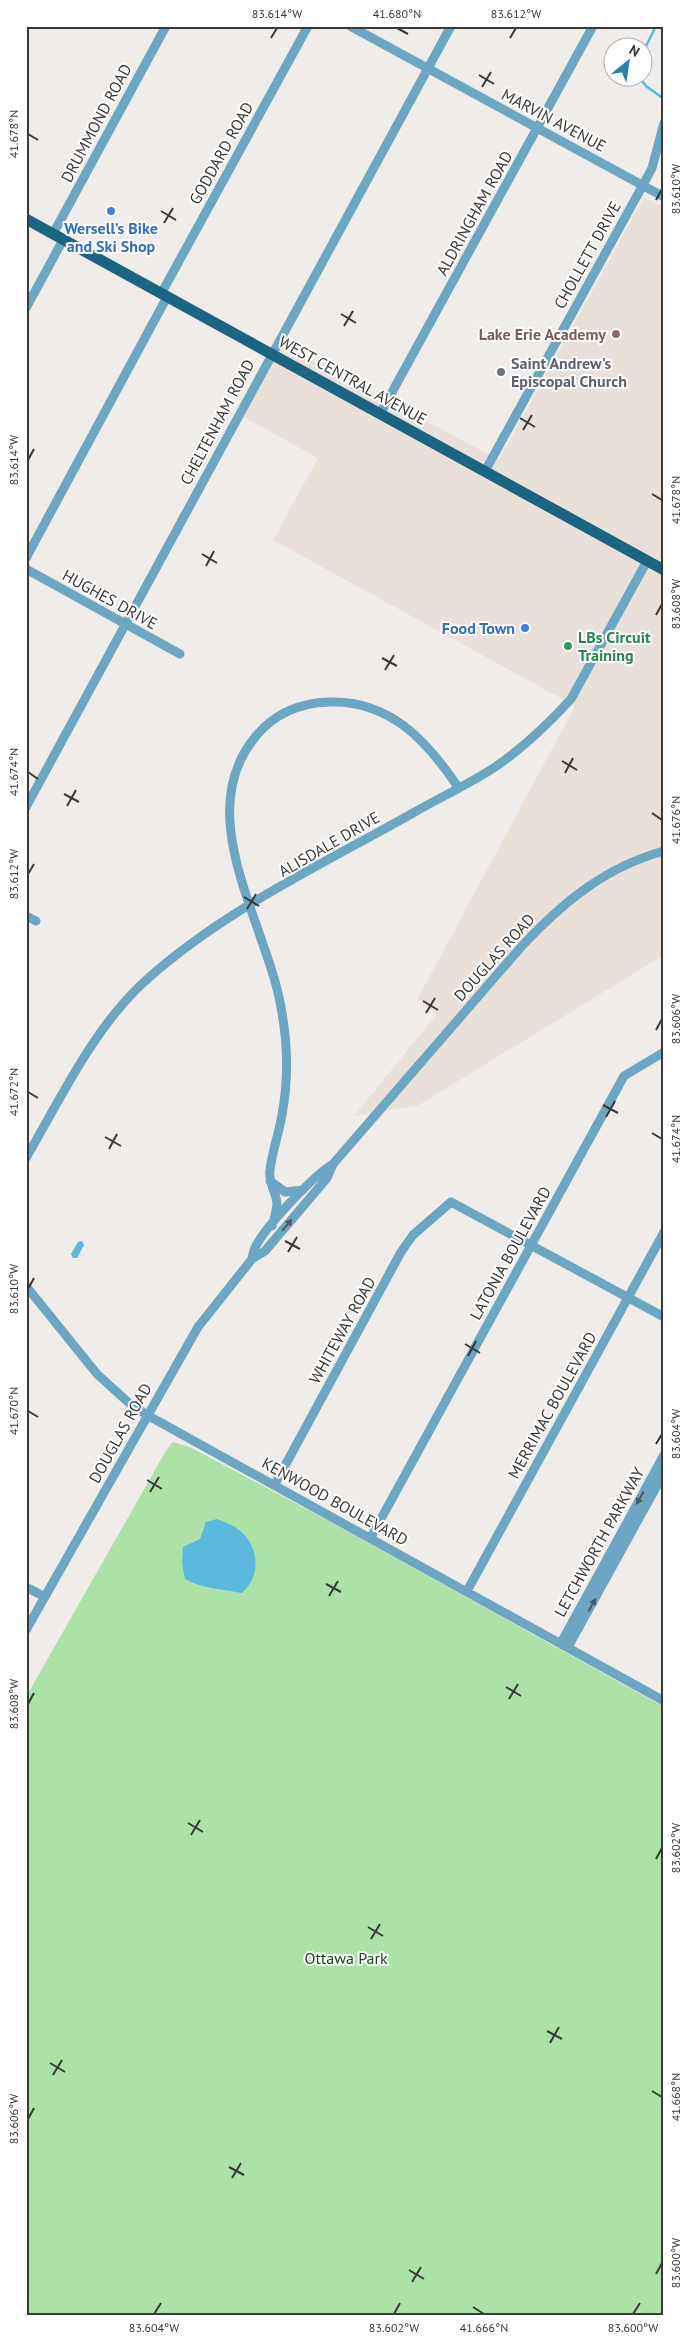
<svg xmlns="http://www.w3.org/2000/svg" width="690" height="2341" font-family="'PT Sans',sans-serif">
<rect width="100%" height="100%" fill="#efecea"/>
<path fill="#e9e1d9" d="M644 197 664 208V955L419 1105 354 1116 436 1015 418 998 575 706 273 540 318 458 242 416 282 344 499 460Z"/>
<path fill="#ace2a8" d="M173 1442 192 1448 325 1519 664 1707V2315H26V1697L167 1449Z"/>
<path fill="#5ab9dc" d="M82 1241 84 1245 77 1258H73L71 1254 78 1242Z
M217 1519C228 1523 240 1528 247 1538 260 1555 258 1579 242 1593 223 1589 202 1589 185 1579L182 1563 183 1547 200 1539 206 1522Z"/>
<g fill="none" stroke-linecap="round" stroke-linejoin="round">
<path stroke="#5ab9dc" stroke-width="2.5" d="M642 54 656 26
M640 78 646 86 664 99"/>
<path stroke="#6ca6c2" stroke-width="9" d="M350 26 664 197
M53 234 166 26
M161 294 308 26
M26 308 63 240
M380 414 593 26
M485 471 643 185 652 168 664 123
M26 558 167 297
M26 569 180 654
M26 807 451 26
M26 916 36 921
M26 1158C61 1098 93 1029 144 982 222 911 321 865 413 813 439 798 467 785 492 769 521 750 548 724 571 699L647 561
M270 1181 285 1192 303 1190
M272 1226C274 1219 277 1210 277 1203 276 1192 268 1183 270 1170 272 1152 279 1133 282 1115 288 1082 288 1047 282 1013 269 926 189 816 256 736 275 713 299 703 329 702 390 700 427 741 458 787
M252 1259C253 1254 254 1248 257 1244 269 1223 313 1176 333 1164L521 947C562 903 605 867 664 851
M26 1286 97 1374 129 1403 147 1415 664 1701
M275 1484 401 1252 413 1235 451 1202 664 1317
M371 1537 624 1076 664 1052
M26 1587 45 1597
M467 1591 664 1232
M26 1630 198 1327 252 1259 265 1251 327 1178 333 1164
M561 1643 664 1455
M568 1647 664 1473"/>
<path stroke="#1c6582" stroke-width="11" d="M26 219 664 570"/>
</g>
<defs><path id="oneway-solid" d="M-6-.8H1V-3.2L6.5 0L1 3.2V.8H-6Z" transform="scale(1.25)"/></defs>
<g fill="#495a61">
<use href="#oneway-solid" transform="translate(287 1225) rotate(-50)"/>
<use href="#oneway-solid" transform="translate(640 1498) rotate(119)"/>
<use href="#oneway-solid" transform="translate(592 1605) rotate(-61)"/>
</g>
<path fill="none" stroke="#3a3938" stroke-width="2" d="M397 28 408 34M271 38 277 28M510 38 516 28M479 75 494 84M482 87 491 72M28 134 38 140M656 200 662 189M161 211 176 220M164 223 173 208M341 314 356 323M344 326 353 311M520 418 535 427M523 430 532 415M28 460 34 449M652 494 662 500M202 554 217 563M206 566 214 551M656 615 662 604M382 658 397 666M385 670 394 655M562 761 577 770M28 772 38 779M565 773 573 758M64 794 79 802M67 806 76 790M652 813 662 820M28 874 34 864M244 897 259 906M247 909 256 894M423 1001 438 1010M426 1013 435 998M656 1030 662 1019M28 1092 38 1098M603 1105 618 1113M606 1117 615 1101M652 1133 662 1139M105 1137 121 1146M109 1149 117 1134M285 1241 300 1249M288 1252 297 1237M28 1289 34 1278M465 1344 480 1353M468 1356 476 1341M28 1411 38 1417M656 1444 662 1434M147 1480 162 1489M150 1492 159 1477M326 1584 341 1592M329 1596 338 1581M506 1687 521 1696M509 1699 518 1684M28 1704 34 1693M188 1823 203 1832M191 1835 200 1820M656 1859 662 1848M368 1927 383 1936M371 1939 380 1924M547 2031 562 2039M550 2043 559 2027M50 2063 65 2072M53 2075 62 2060M652 2091 662 2097M28 2119 34 2108M229 2167 244 2175M232 2178 241 2163M409 2270 424 2279M656 2274 662 2263M412 2282 421 2267M473 2307 484 2314M154 2314 161 2303M394 2314 400 2303M633 2314 640 2303"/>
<g fill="#3f7fe0" stroke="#fff" stroke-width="2">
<circle cx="111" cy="211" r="5"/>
<circle cx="525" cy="628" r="5"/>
</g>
<circle fill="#8d6e63" stroke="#fff" stroke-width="2" cx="616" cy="334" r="5"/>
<circle fill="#6b7280" stroke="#fff" stroke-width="2" cx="501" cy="372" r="5"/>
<circle fill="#2e9e5b" stroke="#fff" stroke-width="2" cx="568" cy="646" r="5"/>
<g text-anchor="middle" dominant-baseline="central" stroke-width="4" stroke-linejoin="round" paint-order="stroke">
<g font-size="16" fill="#3a3938" stroke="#fff">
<text transform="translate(554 120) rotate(28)">MARVIN AVENUE</text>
<text transform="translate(96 123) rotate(-62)">DRUMMOND ROAD</text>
<text transform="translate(221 153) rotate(-61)">GODDARD ROAD</text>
<text transform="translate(474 213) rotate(-61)">ALDRINGHAM ROAD</text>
<text transform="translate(587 255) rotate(-61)">CHOLLETT DRIVE</text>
<text transform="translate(353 380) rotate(29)">WEST CENTRAL AVENUE</text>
<text transform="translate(217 422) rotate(-62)">CHELTENHAM ROAD</text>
<text transform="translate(110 599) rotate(29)">HUGHES DRIVE</text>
<text transform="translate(329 844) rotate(-30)">ALISDALE DRIVE</text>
<text transform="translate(494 957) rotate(-48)">DOUGLAS ROAD</text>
<text transform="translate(510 1253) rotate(-61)">LATONIA BOULEVARD</text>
<text transform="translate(342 1330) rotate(-61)">WHITEWAY ROAD</text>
<text transform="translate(552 1405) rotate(-61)">MERRIMAC BOULEVARD</text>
<text transform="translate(120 1433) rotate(-61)">DOUGLAS ROAD</text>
<text transform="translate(335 1501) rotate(29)">KENWOOD BOULEVARD</text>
<text transform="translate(599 1542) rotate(-61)">LETCHWORTH PARKWAY</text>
</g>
<g font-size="16" font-weight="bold" fill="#366cbe" stroke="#fff">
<text x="111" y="228">Wersell’s Bike<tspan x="111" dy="18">and Ski Shop</tspan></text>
<text x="515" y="628" text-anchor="end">Food Town</text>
</g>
<g font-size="16" font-weight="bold" fill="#785e54" stroke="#fff" text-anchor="end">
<text x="606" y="334">Lake Erie Academy</text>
</g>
<g font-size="16" font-weight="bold" fill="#5b616d" stroke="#fff" text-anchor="start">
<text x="511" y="363">Saint Andrew's<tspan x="511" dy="18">Episcopal Church</tspan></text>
</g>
<g font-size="16" font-weight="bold" fill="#27864d" stroke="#fff" text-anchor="start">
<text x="578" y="637">LBs Circuit<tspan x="578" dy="18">Training</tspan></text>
</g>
<g font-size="16" fill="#0f4a0f" stroke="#fff">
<text x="346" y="1958">Ottawa Park</text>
</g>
</g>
<rect width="690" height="2341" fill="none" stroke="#ffffff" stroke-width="55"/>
<g transform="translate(628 62) rotate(30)"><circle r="24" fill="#ffffff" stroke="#b0b0af"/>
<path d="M0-4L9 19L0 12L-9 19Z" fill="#2682af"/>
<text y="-8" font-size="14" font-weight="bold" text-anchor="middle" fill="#3a3938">N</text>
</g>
<rect x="28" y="28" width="634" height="2286" fill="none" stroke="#3a3938" stroke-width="2"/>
<g font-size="12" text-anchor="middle" fill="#3a3938">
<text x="277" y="18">83.614°W</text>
<text x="397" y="18">41.680°N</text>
<text x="516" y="18">83.612°W</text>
<text transform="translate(14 134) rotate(-90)" y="4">41.678°N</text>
<text transform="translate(676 189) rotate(-90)" y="4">83.610°W</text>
<text transform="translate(14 460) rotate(-90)" y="4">83.614°W</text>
<text transform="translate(676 500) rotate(-90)" y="4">41.678°N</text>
<text transform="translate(676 604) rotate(-90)" y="4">83.608°W</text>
<text transform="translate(14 772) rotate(-90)" y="4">41.674°N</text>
<text transform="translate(676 820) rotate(-90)" y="4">41.676°N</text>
<text transform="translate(14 874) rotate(-90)" y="4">83.612°W</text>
<text transform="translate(676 1019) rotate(-90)" y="4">83.606°W</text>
<text transform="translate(14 1092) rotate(-90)" y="4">41.672°N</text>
<text transform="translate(676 1139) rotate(-90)" y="4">41.674°N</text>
<text transform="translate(14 1289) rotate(-90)" y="4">83.610°W</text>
<text transform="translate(14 1411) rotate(-90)" y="4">41.670°N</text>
<text transform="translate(676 1434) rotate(-90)" y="4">83.604°W</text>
<text transform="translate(14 1704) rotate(-90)" y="4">83.608°W</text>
<text transform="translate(676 1848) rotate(-90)" y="4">83.602°W</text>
<text transform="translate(676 2097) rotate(-90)" y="4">41.668°N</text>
<text transform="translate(14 2119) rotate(-90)" y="4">83.606°W</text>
<text transform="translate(676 2263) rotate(-90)" y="4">83.600°W</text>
<text x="154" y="2332">83.604°W</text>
<text x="394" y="2332">83.602°W</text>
<text x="484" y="2332">41.666°N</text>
<text x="633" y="2332">83.600°W</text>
</g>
</svg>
